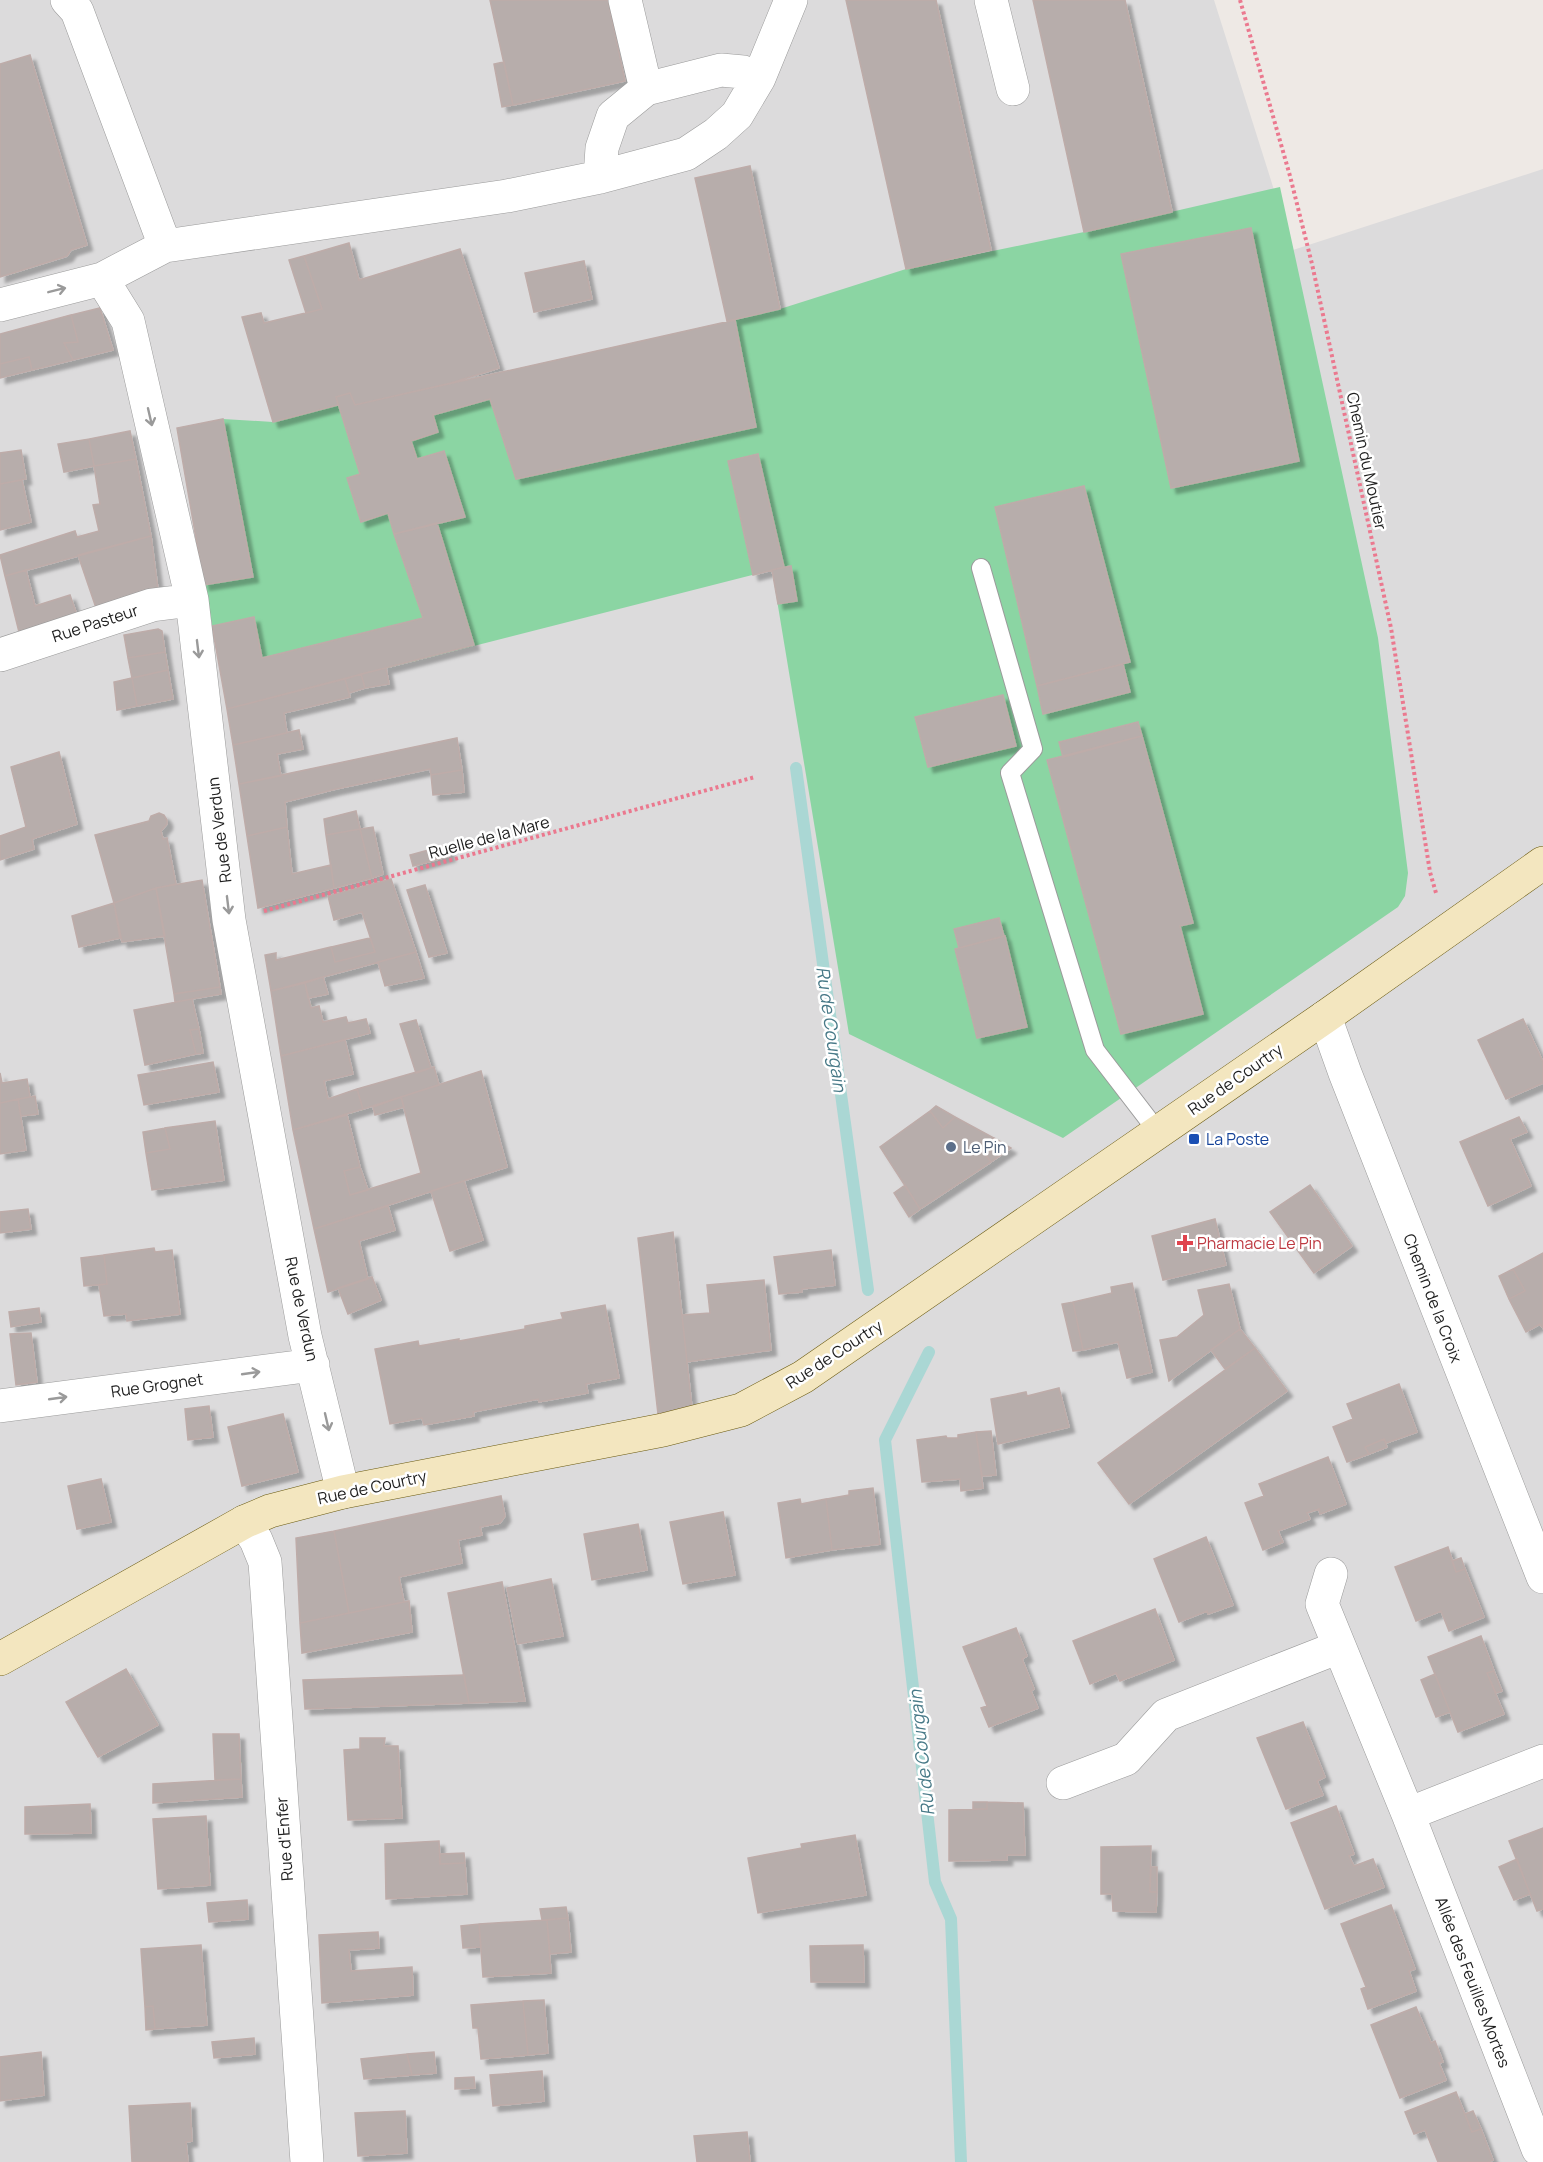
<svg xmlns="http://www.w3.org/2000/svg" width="1543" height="2162" font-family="Manrope,sans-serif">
<defs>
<filter id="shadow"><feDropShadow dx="5.5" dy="5.5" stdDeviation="1.5" flood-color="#0004"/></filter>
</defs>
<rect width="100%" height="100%" fill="#eee9e5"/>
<path fill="#dcdbdc" d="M0 0H1214L1293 250 1543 169V2162H0Z"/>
<path fill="#8bd5a3" d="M1280 187 1378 638 1408 873 1405 896 1398 907 1063 1138 849 1034 772 570 227 709 177 428 223 419 273 422 338 405 336 397 355 405 735 320 780 309 906 269 1084 232Z"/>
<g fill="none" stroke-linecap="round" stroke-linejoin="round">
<path stroke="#aad7d4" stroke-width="12" d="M796 768 868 1290
M929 1352 885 1440 935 1882 951 1919 961 2162"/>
</g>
<path fill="#b7adab" stroke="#beaca9" stroke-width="1.5" filter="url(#shadow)" d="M490 0H608L625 81 513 105Z
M846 0H936L991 250 906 269Z
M1033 0H1125L1172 212 1084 232Z
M30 55 87 245 71 250 67 256 0 277V64Z
M504 62 513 105 502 107 494 64Z
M750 166 780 309 727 321 695 178Z
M1251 228 1299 461 1171 488 1121 254Z
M349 243 359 280 460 249 499 368 451 383 355 405 350 393 336 397 338 405 273 422 242 317 261 313 264 323 322 309 304 256Z
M304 256 322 309 306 313 289 260Z
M584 261 592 299 534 312 525 273Z
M100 308 113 350 73 360 64 343 78 342 71 315Z
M71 315 78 342 64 343 73 360 32 370 29 357 0 364V334Z
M735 320 756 427 516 479 490 399 433 415 438 432 411 441 417 459 444 451 465 517 394 534 388 513 361 522 347 478 360 474 336 397 350 393 355 405Z
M29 357 32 370 0 378V364Z
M223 419 253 577 204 585 177 428Z
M130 431 136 459 94 466 89 439Z
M89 439 94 466 64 472 58 444Z
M21 450 26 479 0 484V453Z
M758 454 784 567 753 575 728 461Z
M136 459 151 536 5 576 0 555 75 531 77 537 99 531 93 505 100 504 94 466Z
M22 480 31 522 0 530V484Z
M1084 486 1130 662 1037 686 995 507Z
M437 523 474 645 227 709 212 626 254 617 262 658 423 618 394 534Z
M151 536 159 597 96 608 78 555Z
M791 566 797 601 778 604 772 570Z
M26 570 35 606 70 595 77 615 20 636 5 576Z
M158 629 162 631 165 652 128 658 124 635Z
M165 652 168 670 132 678 128 658Z
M1123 664 1130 692 1043 714 1037 686Z
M386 668 389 684 365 688 361 674Z
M168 670 173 699 137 706 132 678Z
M361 674 365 688 349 693 345 679Z
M132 678 137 706 117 710 114 682Z
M345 679 350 697 284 713 287 733 233 745 227 709Z
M1003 695 1016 746 928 767 915 717Z
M1138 722 1142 736 1063 757 1059 742Z
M299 730 303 749 277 754 281 776 239 784 233 745Z
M1142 736 1193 923 1180 926 1203 1014 1121 1034 1047 760Z
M457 738 462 770 431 775 430 769 336 789 285 802 287 827 247 836 239 784Z
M59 752 77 824 32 839 34 849 0 860V836L26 827 11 767Z
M462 770 464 792 433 795 431 775Z
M356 811 360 829 326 835 324 819Z
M159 813 164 815 167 820V824L161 831 163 839 167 838 176 884 156 888 114 903 95 835 149 821 151 816Z
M287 827 292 874 331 865 334 888 258 908 247 836Z
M373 827 383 874 372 878 360 829Z
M360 829 372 878 334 888 326 835Z
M447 845 450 856 413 866 410 855Z
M391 879 416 952 271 991 265 955 276 953V960L331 947 335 962 375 952 362 912 334 920 328 896Z
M202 880 220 987 174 994 156 888Z
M425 885 447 953 429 957 407 890Z
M156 888 165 936 122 942 114 903Z
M114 903 120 938 79 947 72 916Z
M999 918 1004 936 959 948 954 929Z
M1005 936 1027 1027 977 1038 955 949Z
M370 938 375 952 335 962 331 947Z
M416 952 424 978 385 986 378 962Z
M323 977 328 994 308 998 305 983Z
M305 983 311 1008 319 1006 323 1022 346 1017 348 1023 366 1019 370 1033 281 1056 271 991Z
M220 987 221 994 175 1002 174 994Z
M192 999 199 1029 190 1030 196 1054 145 1065 134 1010Z
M1523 1019 1543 1062V1083L1506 1099 1478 1040Z
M416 1020 431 1068 416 1073 400 1024Z
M199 1029 203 1053 196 1054 190 1030Z
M345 1040 353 1074 324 1081 328 1099 357 1089 363 1109 293 1130 281 1056Z
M213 1062 219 1092 144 1105 138 1075Z
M434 1067 439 1085 363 1109 357 1089Z
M481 1071 507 1167 314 1229 293 1130 347 1115 360 1167 344 1171 350 1195 421 1173 401 1097Z
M0 1073 2 1083 27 1079 30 1097 0 1103Z
M35 1096 38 1114 21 1116 18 1099Z
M401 1097 404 1107 375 1115 373 1107Z
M18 1099 26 1150 0 1154V1103Z
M936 1106 955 1117 943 1128 930 1111Z
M930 1111 943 1128 955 1117 994 1138 981 1148 991 1162 920 1209 880 1147Z
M1519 1117 1527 1132 1510 1139 1531 1186 1488 1206 1460 1142Z
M215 1121 224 1180 152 1190 146 1153 170 1149 165 1128Z
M165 1128 170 1149 146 1153 143 1132Z
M994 1138 1011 1148 991 1162 981 1148Z
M360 1167 368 1190 350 1195 344 1171Z
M464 1181 483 1240 450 1251 431 1191Z
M905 1185 920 1209 909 1217 894 1193Z
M1310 1185 1352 1246 1314 1273 1270 1212Z
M388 1206 395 1230 359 1241 368 1279 328 1292 314 1229Z
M28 1209 31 1229 0 1233V1212Z
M1215 1219 1226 1265 1163 1280 1152 1236Z
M673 1232 692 1408 658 1414 638 1238Z
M154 1248 155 1252 172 1250 180 1314 127 1321 126 1314 104 1316 99 1285 107 1284 104 1255Z
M831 1250 835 1285 802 1289V1292L779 1294 774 1257Z
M1543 1253V1328L1540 1324 1526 1332 1509 1299 1525 1291 1513 1269Z
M104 1255 107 1284 84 1286 81 1258Z
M1513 1269 1525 1291 1509 1299 1499 1276Z
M372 1277 381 1300 348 1314 338 1288Z
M764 1280 771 1350 687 1362 682 1315 710 1313 707 1285Z
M1132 1283 1152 1372 1127 1378 1118 1342 1083 1350 1073 1302 1112 1293 1111 1287Z
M1229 1284 1240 1329 1169 1381 1160 1340 1177 1337 1204 1315 1198 1290Z
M1073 1302 1083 1350 1073 1351 1062 1304Z
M605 1305 619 1378 586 1384 588 1393 539 1402 538 1399 473 1412 474 1416 424 1425 422 1418 390 1424 375 1349 418 1341 419 1346 459 1339V1341L525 1329V1326L563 1319 561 1313Z
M39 1308 41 1322 11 1327 9 1312Z
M1240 1329 1255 1348 1225 1369 1211 1350Z
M31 1333 37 1382 16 1385 10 1334Z
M1255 1348 1287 1391 1129 1504 1098 1463Z
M1399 1384 1417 1432 1386 1443 1384 1439 1365 1447 1369 1454 1347 1462 1333 1427 1353 1419 1347 1404Z
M1059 1388 1069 1427 998 1444 991 1399 1026 1392 1027 1396Z
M209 1406 213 1437 188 1440 185 1409Z
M283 1414 298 1472 242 1486 228 1427Z
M991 1431 996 1475 982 1476 976 1432Z
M976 1432 983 1488 961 1491 960 1479 922 1482 917 1440 946 1436 947 1438H958V1435Z
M1384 1439 1387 1447 1369 1454 1365 1447Z
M1328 1457 1346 1504 1320 1514 1319 1509 1307 1513 1310 1519 1278 1531 1283 1542 1263 1550 1245 1503 1264 1496 1259 1484Z
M101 1479 111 1522 77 1529 68 1486Z
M873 1488 880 1544 832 1550 826 1499 849 1495V1491Z
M501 1496 505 1516 500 1523 480 1527 482 1535 458 1540 462 1563 399 1577 404 1602 349 1613 334 1531Z
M800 1499 801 1504 826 1499 832 1550 786 1558 778 1503Z
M723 1512 735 1575 683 1584 670 1522Z
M638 1524 647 1570 592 1580 584 1534Z
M334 1531 349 1613 300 1623 296 1538Z
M1206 1537 1233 1605 1208 1614 1207 1611 1179 1622 1154 1559Z
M1448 1547 1456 1572 1465 1569 1484 1617 1449 1631 1441 1611 1416 1621 1395 1567Z
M1461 1558 1465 1569 1456 1572 1452 1561Z
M551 1579 563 1636 518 1644 507 1588Z
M502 1582 525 1701 469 1703 448 1593Z
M409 1601 412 1632 302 1653 300 1623Z
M1155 1609 1174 1660 1120 1681 1116 1673 1090 1684 1073 1641Z
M1016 1628 1027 1656 1022 1659 1034 1689 1031 1691 1038 1708 989 1727 981 1708 987 1706 963 1647Z
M1481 1636 1494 1671 1487 1673 1504 1714 1458 1732 1428 1657Z
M126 1669 158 1725 98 1757 66 1702Z
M1494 1671 1502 1691 1496 1693 1487 1673Z
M1435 1674 1450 1712 1436 1717 1421 1680Z
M464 1675 469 1703 305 1709 303 1680Z
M1303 1722 1325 1777 1317 1781 1323 1795 1286 1809 1257 1738Z
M213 1734H239L241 1779 215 1780Z
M360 1738H385L384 1746H398L402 1818 348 1820 344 1750 360 1749Z
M241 1779 242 1797 153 1803V1784Z
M973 1802H987V1809H973Z
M987 1802 1023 1803 1025 1855H1007V1860L949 1861V1810L987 1809Z
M90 1804 91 1833 25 1834V1807Z
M1336 1806 1354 1854 1349 1856 1354 1866 1373 1859 1384 1887 1325 1909 1291 1823Z
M206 1816 210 1885 158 1889 153 1819Z
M1543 1828V1909L1537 1911 1509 1841Z
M855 1835 866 1895 758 1913 748 1858 802 1848 801 1844Z
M439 1841 440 1864 465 1863 467 1894 386 1899 385 1844Z
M1151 1846 1150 1892H1157L1156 1912 1113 1911 1112 1894H1101V1847Z
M464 1853 465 1863 440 1864V1854Z
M1517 1859 1530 1894 1514 1900 1499 1867Z
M1151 1867H1157V1892H1150Z
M247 1900 248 1919 209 1922 207 1903Z
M1391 1905 1415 1969 1409 1971 1416 1991 1368 2009 1361 1989 1366 1987 1341 1924Z
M566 1907 568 1918 542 1920 540 1909Z
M568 1918 571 1952 550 1954 547 1920Z
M547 1920 551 1973 483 1977 479 1924Z
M479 1924 481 1947 463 1948 461 1926Z
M378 1932 379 1948 349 1950 351 1971 412 1967 413 1995 322 2003 319 1935Z
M201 1945 207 2025 155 2029 153 2006 145 2007 141 1949Z
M863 1945 864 1982H811L810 1946Z
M544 2000 548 2053 528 2055 523 2001Z
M523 2001 528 2055 481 2059 478 2028H473L471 2005Z
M153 2006 155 2029 146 2030 145 2007Z
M1416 2007 1431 2043 1435 2041 1443 2062 1439 2063 1446 2080 1400 2098 1371 2025Z
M254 2038 255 2054 214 2058 212 2042Z
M41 2052 44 2095 0 2101V2057Z
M434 2052 436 2073 412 2075 407 2054Z
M407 2054 412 2075 364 2079 361 2059Z
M542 2071 544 2101 493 2106 490 2075Z
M474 2077 475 2088 455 2089V2078Z
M1456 2092 1472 2132 1481 2129 1493 2160 1488 2162H1438L1425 2130 1414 2134 1405 2112Z
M190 2103 192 2141 186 2142 188 2162H132L129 2106Z
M405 2111 407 2153 358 2156 355 2113Z
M1473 2111 1481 2129 1472 2132 1465 2114Z
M747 2132 750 2162H697L694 2136Z"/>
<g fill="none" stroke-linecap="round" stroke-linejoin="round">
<g stroke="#9b9b9b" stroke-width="20">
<path id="lane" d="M981 568 1033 749 1010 773 1095 1050 1158 1132"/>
</g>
<g stroke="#9b9b9b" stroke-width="34">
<path id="street" d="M67 0 77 11 165 246
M625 0 646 89
M991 0 1013 89
M600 177 602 148 613 116 646 89 721 70 743 72 759 78
M102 279 165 246 507 196 600 177 686 154 716 134 737 115 759 78 791 0
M0 305 102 279 128 321 192 600 229 920 305 1336 343 1492
M0 655 152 605 192 600
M1325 1017 1345 1073 1543 1577
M0 1406 313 1365
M244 1522 256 1540 265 1562 307 2162
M1331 1574 1322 1604 1408 1814 1538 2149
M1063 1783 1126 1759 1166 1715 1339 1647
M1408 1814 1543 1761"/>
</g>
<g stroke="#6a5a10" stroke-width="34">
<path id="secondary" d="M0 1659 244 1522 270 1511 343 1492 663 1430 741 1410 803 1377 1325 1017 1543 863"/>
</g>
<path stroke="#eb798f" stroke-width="4" stroke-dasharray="3 3" stroke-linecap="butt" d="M1240 0 1290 176 1312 264 1391 628 1430 872 1436 893
M264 911 755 777"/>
<use href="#lane" stroke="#fff" stroke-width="18"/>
<use href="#street" stroke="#fff" stroke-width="33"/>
<use href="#secondary" stroke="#f3e6bf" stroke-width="33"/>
</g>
<defs><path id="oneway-shaft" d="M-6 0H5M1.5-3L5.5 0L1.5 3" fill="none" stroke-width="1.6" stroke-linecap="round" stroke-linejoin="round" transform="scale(1.5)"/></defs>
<g stroke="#9a9a9a">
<use href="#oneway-shaft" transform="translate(57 290) rotate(-14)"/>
<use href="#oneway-shaft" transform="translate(150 417) rotate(77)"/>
<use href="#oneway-shaft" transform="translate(198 649) rotate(83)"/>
<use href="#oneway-shaft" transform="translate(228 905) rotate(83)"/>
<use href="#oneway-shaft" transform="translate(251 1373) rotate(-8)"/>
<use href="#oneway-shaft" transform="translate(58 1398) rotate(-8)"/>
<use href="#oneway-shaft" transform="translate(327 1422) rotate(77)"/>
</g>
<rect fill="#1a4fb4" stroke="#fff" stroke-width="2" x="1188" y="1133" width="12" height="12" rx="3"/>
<circle fill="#5c6f8a" stroke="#fff" stroke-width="2" cx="951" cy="1147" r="6"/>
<path fill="#e0444e" stroke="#fff" stroke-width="2" d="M1182 1234h6v6h6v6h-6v6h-6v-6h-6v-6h6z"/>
<g text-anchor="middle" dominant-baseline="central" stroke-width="5" stroke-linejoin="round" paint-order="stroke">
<g font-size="16" fill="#1e1e1e" stroke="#fff">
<text transform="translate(1367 461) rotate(78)">Chemin du Moutier</text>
<text transform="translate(95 623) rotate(-18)">Rue Pasteur</text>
<text transform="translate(219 830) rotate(-97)">Rue de Verdun</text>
<text transform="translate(489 837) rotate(-15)">Ruelle de la Mare</text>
<text transform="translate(1235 1079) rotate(-35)">Rue de Courtry</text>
<text transform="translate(1433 1298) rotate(69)">Chemin de la Croix</text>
<text transform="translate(302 1309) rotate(78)">Rue de Verdun</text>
<text transform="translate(834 1354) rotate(-33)">Rue de Courtry</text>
<text transform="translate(157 1385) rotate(-8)">Rue Grognet</text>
<text transform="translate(372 1487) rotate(-12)">Rue de Courtry</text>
<text transform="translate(284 1839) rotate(-94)">Rue d'Enfer</text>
<text transform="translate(1473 1982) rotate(69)">Allée des Feuilles Mortes</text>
</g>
<g font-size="16" fill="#164399" stroke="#fff" text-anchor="start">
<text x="1206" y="1139">La Poste</text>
</g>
<g font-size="16" fill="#4e5e75" stroke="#fff" text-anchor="start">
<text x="963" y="1147">Le Pin</text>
</g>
<g font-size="16" fill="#be3a42" stroke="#fff" text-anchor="start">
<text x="1197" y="1243">Pharmacie Le Pin</text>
</g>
<g font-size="18" font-style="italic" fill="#477987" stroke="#fff">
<text transform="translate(832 1029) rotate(82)">Ru de Courgain</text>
<text transform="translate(921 1753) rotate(-96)">Ru de Courgain</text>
</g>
</g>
</svg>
